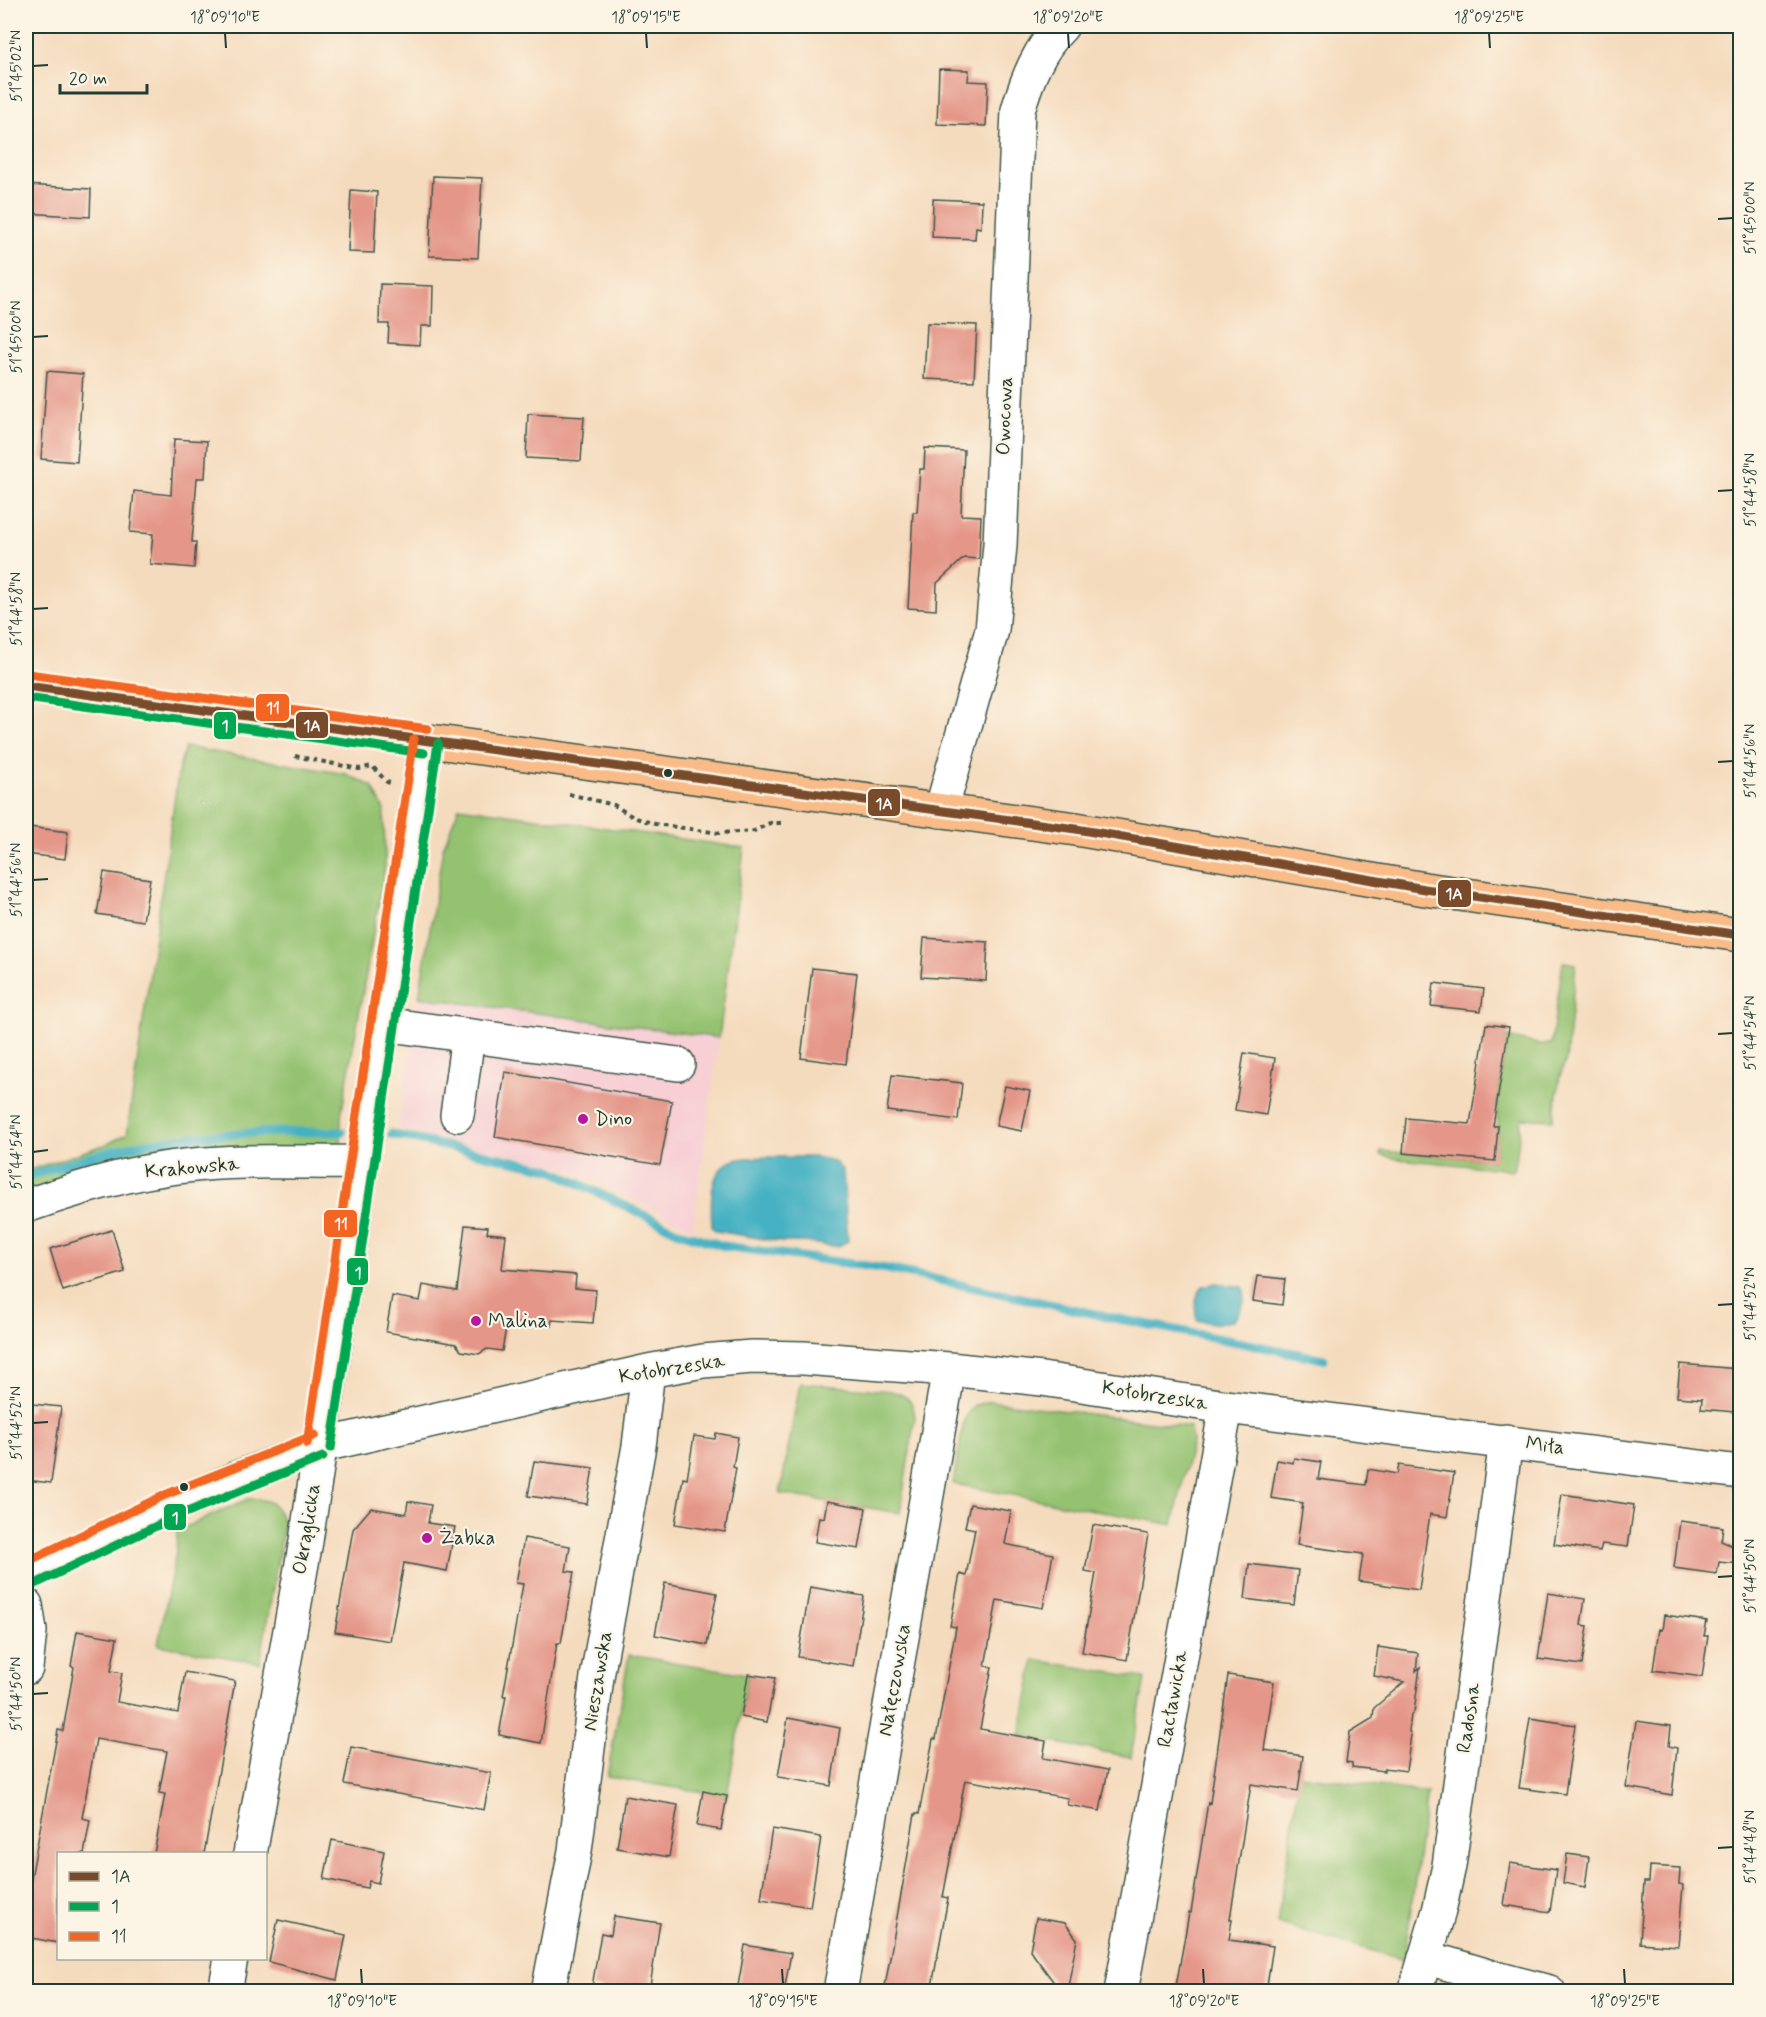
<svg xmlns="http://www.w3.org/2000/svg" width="1766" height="2017" font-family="Mynerve,sans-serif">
<rect width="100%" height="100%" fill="#fcf5e5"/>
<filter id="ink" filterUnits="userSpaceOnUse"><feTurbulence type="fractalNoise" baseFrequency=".0167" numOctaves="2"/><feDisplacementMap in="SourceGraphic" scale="12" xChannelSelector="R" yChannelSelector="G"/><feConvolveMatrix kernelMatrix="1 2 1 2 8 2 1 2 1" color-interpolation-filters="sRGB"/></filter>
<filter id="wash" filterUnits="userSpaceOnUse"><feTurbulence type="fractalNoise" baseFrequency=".008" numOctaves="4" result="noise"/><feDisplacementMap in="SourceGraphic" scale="24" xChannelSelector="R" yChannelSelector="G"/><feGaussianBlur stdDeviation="1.35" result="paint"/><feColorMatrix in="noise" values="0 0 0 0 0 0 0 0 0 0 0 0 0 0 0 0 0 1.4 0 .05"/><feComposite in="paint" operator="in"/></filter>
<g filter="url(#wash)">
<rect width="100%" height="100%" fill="#f5dbbe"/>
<path fill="#f7cfd5" d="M419 997 719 1038 693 1229 567 1168 398 1129Z"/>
<path fill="#94c271" stroke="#5a8052" stroke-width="1.5" d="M185 747 346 774 372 786 384 810 385 867 341 1116V1154L26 1197V1171L107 1144 127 1134 179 768Z
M459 807 744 848 719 1038 419 997 443 848Z
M1563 962 1576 964 1566 1060 1560 1076 1553 1120 1521 1118 1518 1147 1513 1170 1398 1159 1380 1155 1381 1151 1495 1161 1498 1126 1497 1105 1507 1037 1538 1044H1551Z
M800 1383 891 1391C908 1396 913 1400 915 1417L900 1513 780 1494Z
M989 1401 1190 1427 1192 1441 1173 1525 953 1484 964 1420 973 1406Z
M248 1499C270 1498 275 1502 284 1523L260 1663 158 1645 176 1551 177 1531Z
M629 1655 748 1674 727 1796 607 1777Z
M1034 1660 1145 1678 1131 1757 1020 1736Z
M1300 1775 1427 1793 1404 1960 1277 1923Z"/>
<path fill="#45b1c2" stroke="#32777b" stroke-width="1.5" d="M768 1157H815L834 1161 843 1171 848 1241 838 1246H830L805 1242H782L716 1231 712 1227C711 1205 707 1168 735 1160 745 1157 758 1158 768 1157Z
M1217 1283 1243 1287C1248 1301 1241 1309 1234 1320L1219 1324 1197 1320C1194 1308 1195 1296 1203 1286Z"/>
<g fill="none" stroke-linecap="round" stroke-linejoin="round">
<path stroke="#45b1c2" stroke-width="9" d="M391 1134 549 1169 679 1232 724 1246 888 1269 1104 1316 1324 1359
M26 1177C68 1164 110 1149 154 1142 216 1132 280 1131 342 1132"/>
</g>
<g id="blocks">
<path fill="#e49688" d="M939 69 969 70 968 81 988 82 986 126 937 124Z
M433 176 482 178 478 258 429 256Z
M26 185 91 189 90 217 26 213Z
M351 190 377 192 374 253 348 252Z
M933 199 982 201 981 228 976 227 975 239 932 237Z
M380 284 433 286 432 326H421L420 345 388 343 389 324H379Z
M927 323 977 325 974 381 924 379Z
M47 371 83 374 77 462 41 459Z
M528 414 584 417 581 461 526 458Z
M174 439 207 441 205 478H197L192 542H196L194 568 150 564 153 534 130 532 134 491 171 495Z
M925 448 964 450 961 515 981 516 979 559 964 558 937 583 936 610 908 608 913 512H917L920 469H924Z
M29 827 68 832 65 859 26 854Z
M104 872 150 879 143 921 97 914Z
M924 938 988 942 986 981 921 977Z
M812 968 857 973 846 1064 801 1058Z
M1434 983 1484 989 1481 1011 1431 1006Z
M1486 1024 1509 1027 1493 1126H1498L1495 1161 1403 1153 1406 1118 1470 1124Z
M1244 1053 1275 1058 1266 1115 1235 1110Z
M505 1072 672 1101 660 1165 495 1137Z
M892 1075 962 1083 958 1120 887 1111Z
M1005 1086 1030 1091 1022 1131 996 1126Z
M465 1225 488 1227 487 1233 506 1235 502 1269 576 1275 575 1288 596 1290 593 1323 552 1320 551 1326 507 1322 502 1351 487 1349 479 1354 461 1351 456 1344 386 1332 392 1296 420 1301 423 1285 457 1291Z
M112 1230 125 1272 63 1291 50 1249Z
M1257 1276 1285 1279 1282 1305 1253 1301Z
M1680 1364 1739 1369 1735 1412 1701 1409 1702 1399 1677 1397Z
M32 1404 61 1407 51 1483 26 1480V1411L31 1412Z
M716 1433 738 1437 733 1467 736 1468 725 1532 675 1524 683 1478 687 1479 694 1436 715 1439Z
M1294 1458 1321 1462 1318 1479 1366 1485 1368 1469 1397 1474 1399 1465 1454 1473 1447 1517 1430 1514 1419 1590 1359 1581 1363 1554 1297 1545 1303 1503 1271 1498 1277 1460 1293 1463Z
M534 1461 593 1468 587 1504 528 1496Z
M1562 1494 1634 1505 1628 1547 1602 1544 1600 1551 1554 1544Z
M408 1501 431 1505 428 1523 455 1527 447 1571 404 1563 390 1641 335 1632 353 1529 371 1508 406 1514Z
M827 1501 866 1508 859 1549 815 1542 819 1517 824 1518Z
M970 1504 1011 1511 1005 1544 1053 1554 1043 1608 997 1600 985 1666 992 1667 980 1729 1046 1741 1043 1758 1108 1770 1100 1811 1067 1805 1068 1798 965 1780 943 1897 948 1898 931 1992H884L915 1814H919L933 1739H936L956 1627 950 1626 960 1574 966 1576 975 1529 965 1527Z
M1680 1521 1723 1527 1721 1541 1740 1549V1564L1719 1562 1717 1574 1674 1568Z
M1093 1525 1148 1534 1127 1660 1082 1652 1096 1573 1085 1571Z
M524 1538 570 1546 566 1571 574 1572 561 1643H557L541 1743 499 1735 506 1696H503L523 1584 516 1583Z
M1249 1564 1298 1570 1294 1605 1245 1599Z
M665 1583 717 1593 707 1645 655 1635Z
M810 1587 864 1596 853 1666 798 1657Z
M1548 1593 1585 1599 1581 1625 1588 1626 1582 1665 1538 1659Z
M1664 1615 1707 1621 1704 1636H1708L1702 1677 1653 1670 1659 1629 1662 1630Z
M77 1631 117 1638 111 1671 122 1673 117 1702 178 1713 185 1672 235 1681 204 1854H154L165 1794 159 1793 167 1751 96 1739 82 1818 90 1820 84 1854H58V1943L26 1937 30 1910H26V1906L58 1730 63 1731 74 1667 71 1666Z
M1378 1647 1418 1653 1416 1671 1420 1667 1414 1712 1411 1715 1409 1731 1411 1735 1406 1771 1385 1768 1384 1771 1352 1767V1763L1346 1762 1350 1732 1373 1718 1374 1708 1404 1682 1374 1676Z
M748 1674 775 1678 767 1722 741 1717Z
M1228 1675 1274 1682 1264 1750 1303 1756 1298 1791 1251 1784 1230 1919H1232L1229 1940 1273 1946 1266 1992H1175L1189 1913H1191L1208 1802 1210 1803Z
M788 1718 840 1728 831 1786 778 1777Z
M1530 1718 1575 1725 1565 1794 1519 1788Z
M1636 1721 1671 1726 1669 1746 1677 1748 1672 1795 1626 1787Z
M351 1747 491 1773 484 1810 344 1784Z
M703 1791 727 1796 721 1830 697 1826Z
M625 1796 678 1805 669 1857 617 1848Z
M772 1829 821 1837 810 1907 761 1899Z
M332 1840 384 1851 378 1883 369 1881 367 1888 324 1879Z
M1567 1854 1589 1857 1585 1887 1563 1883Z
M1510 1863 1556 1870 1550 1912 1504 1905Z
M1650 1866 1680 1868 1679 1884 1683 1885 1678 1946 1640 1943 1644 1882H1649Z
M614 1916 660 1923 649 1992H602L603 1989 592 1987 601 1933 611 1935Z
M1036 1918 1065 1923 1077 1939 1067 1992H1061L1030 1950Z
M278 1920 346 1935 337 1980 269 1962Z
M745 1945 791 1953 784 1992H737Z"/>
</g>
</g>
<g filter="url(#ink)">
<use href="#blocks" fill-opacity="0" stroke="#3f5549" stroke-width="1.5"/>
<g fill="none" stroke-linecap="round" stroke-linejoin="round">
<g stroke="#3f5549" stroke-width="36">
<path id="minor" d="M941 811 992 630 1000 545 1018 110C1027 79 1039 49 1062 26
M383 1024 678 1064
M457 1115 468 1036
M26 1206C78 1188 130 1172 185 1166 243 1159 304 1163 363 1162
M26 1575 170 1506 236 1478 319 1446 648 1371 703 1361 752 1357 804 1358 949 1369 1042 1379 1226 1407 1740 1472
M26 1605 30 1631 26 1668
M250 1854 306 1541 426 741
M1425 1957 1492 1977 1549 1992
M225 1992 231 1958
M548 1992 575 1851 597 1677 639 1446 648 1371
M840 1992 949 1369
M1121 1992 1226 1407
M1415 1992 1439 1911 1449 1866 1506 1441"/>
</g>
<g stroke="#3f5549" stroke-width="36">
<path id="major" d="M26 686 1076 829 1425 889 1740 935"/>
</g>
<path stroke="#3f5549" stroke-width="4" stroke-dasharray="4.5 4.5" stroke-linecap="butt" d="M295 756 359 769 372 766 387 782 390 783
M569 794 614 805 633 817 655 824 719 833 754 831 770 823H781"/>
<use href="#minor" stroke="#fff" stroke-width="33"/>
<use href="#major" stroke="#f9bc89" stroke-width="33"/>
<g stroke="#fcf5e5" stroke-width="14">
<path id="bus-1" d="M26 686 1076 829 1425 889 1740 935"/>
</g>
<g stroke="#fcf5e5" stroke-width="14">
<path id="bus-2" d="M26 698 424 753
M331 1448 438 743
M31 1586 175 1517 323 1457"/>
</g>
<g stroke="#fcf5e5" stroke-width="14">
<path id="bus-3" d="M28 674 428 729
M307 1444 414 739
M26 1562 165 1495 315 1435"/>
</g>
<use href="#bus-1" stroke="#7a4b2a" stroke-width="9"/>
<use href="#bus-2" stroke="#00a651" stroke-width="9"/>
<use href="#bus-3" stroke="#f26522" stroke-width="9"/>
</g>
</g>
<path fill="none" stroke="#1f3d34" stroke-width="2" d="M225 33 226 48M646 33 647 48M1068 33 1069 48M1489 33 1490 48M33 66 48 65M1718 219 1733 218M33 337 48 336M1718 491 1733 490M33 609 48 608M1718 762 1733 761M33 880 48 879M1718 1034 1733 1033M33 1152 48 1150M1718 1305 1733 1304M33 1423 48 1422M1718 1577 1733 1576M33 1694 48 1693M1718 1848 1733 1847M361 1969 362 1984M782 1969 783 1984M1203 1969 1204 1984M1624 1969 1625 1984"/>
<g fill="#1f3d34" stroke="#fcf5e5" stroke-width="2">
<circle cx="668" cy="773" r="5"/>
<circle cx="184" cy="1487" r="5"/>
</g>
<g fill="#b5179e" stroke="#fcf5e5" stroke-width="2">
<circle cx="583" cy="1119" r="6"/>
<circle cx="476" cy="1321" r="6"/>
<circle cx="427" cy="1538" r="6"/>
</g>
<g text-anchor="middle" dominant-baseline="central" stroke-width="4.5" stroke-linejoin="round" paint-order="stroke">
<g font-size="20" fill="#1f3d34" stroke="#fcf5e5">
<text transform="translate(1005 416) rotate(-88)">Owocowa</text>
<text transform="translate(192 1168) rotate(-5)">Krakowska</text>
<text transform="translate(672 1369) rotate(-9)">Kołobrzeska</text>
<text transform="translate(1155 1396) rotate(9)">Kołobrzeska</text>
<text transform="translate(1545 1446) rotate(7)">Miła</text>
<text transform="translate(307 1529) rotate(-81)">Okrąglicka</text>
<text transform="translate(895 1680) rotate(-80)">Nałęczowska</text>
<text transform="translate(598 1681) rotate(-81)">Nieszawska</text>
<text transform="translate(1173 1699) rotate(-80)">Racławicka</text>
<text transform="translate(1469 1718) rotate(-82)">Radosna</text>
</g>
<g font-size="20" fill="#1f3d34" stroke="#fcf5e5" text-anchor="start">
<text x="595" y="1119">Dino</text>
<text x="488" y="1321">Malina</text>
<text x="439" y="1538">Żabka</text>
</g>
</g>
<g stroke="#fcf5e5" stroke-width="2">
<rect x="255" y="693" width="35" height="29" rx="6" fill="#f26522"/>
<rect x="295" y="711" width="34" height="28" rx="6" fill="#7a4b2a"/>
<rect x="213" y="711" width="24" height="29" rx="6" fill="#00a651"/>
<rect x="867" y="788" width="34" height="29" rx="6" fill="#7a4b2a"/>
<rect x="1437" y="879" width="35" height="29" rx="6" fill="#7a4b2a"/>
<rect x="323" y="1209" width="35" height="29" rx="6" fill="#f26522"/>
<rect x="346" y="1257" width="23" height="29" rx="6" fill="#00a651"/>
<rect x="163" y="1503" width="24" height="28" rx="6" fill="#00a651"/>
</g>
<g font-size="16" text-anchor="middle" font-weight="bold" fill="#fff">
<text x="273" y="713">11</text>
<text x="312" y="731">1A</text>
<text x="225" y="731">1</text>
<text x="884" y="809">1A</text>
<text x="1454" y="899">1A</text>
<text x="341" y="1229">11</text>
<text x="358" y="1278">1</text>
<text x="175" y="1523">1</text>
</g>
<rect width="1766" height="2017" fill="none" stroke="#fcf5e5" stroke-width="66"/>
<rect x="57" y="1852" width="210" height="108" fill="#fcf5e5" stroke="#a4ab9e" stroke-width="1.5"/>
<rect x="69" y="1872" width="30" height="9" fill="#7a4b2a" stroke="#a4ab9e" stroke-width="1.5"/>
<text x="111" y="1882" font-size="18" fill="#1f3d34">1A</text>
<rect x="69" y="1902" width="30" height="9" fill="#00a651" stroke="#a4ab9e" stroke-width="1.5"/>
<text x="111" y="1912" font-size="18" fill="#1f3d34">1</text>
<rect x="69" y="1932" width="30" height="9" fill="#f26522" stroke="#a4ab9e" stroke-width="1.5"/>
<text x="111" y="1942" font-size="18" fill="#1f3d34">11</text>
<path d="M60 84v9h87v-9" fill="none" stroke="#1f3d34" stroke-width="3"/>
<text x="69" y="84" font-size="18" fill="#1f3d34" stroke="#fcf5e5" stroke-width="4.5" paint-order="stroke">20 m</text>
<rect x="33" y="33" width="1700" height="1951" fill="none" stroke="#1f3d34" stroke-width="2"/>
<g font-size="15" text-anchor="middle" fill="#1f3d34">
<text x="225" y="22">18°09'10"E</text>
<text x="646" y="22">18°09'15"E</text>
<text x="1068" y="22">18°09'20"E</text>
<text x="1489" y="22">18°09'25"E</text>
<text transform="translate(16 66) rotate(-90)" y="5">51°45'02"N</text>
<text transform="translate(1750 218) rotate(-90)" y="5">51°45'00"N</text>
<text transform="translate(16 337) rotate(-90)" y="5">51°45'00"N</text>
<text transform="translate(1750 490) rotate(-90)" y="5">51°44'58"N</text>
<text transform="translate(16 609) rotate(-90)" y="5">51°44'58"N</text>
<text transform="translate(1750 761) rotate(-90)" y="5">51°44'56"N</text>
<text transform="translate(16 880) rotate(-90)" y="5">51°44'56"N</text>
<text transform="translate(1750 1033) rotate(-90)" y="5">51°44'54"N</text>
<text transform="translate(16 1152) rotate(-90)" y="5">51°44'54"N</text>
<text transform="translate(1750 1304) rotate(-90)" y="5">51°44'52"N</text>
<text transform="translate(16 1423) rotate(-90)" y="5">51°44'52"N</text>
<text transform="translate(1750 1576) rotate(-90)" y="5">51°44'50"N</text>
<text transform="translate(16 1694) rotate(-90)" y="5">51°44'50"N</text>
<text transform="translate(1750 1847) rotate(-90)" y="5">51°44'48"N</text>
<text x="362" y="2006">18°09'10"E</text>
<text x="783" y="2006">18°09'15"E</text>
<text x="1204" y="2006">18°09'20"E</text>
<text x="1625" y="2006">18°09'25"E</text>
</g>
</svg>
